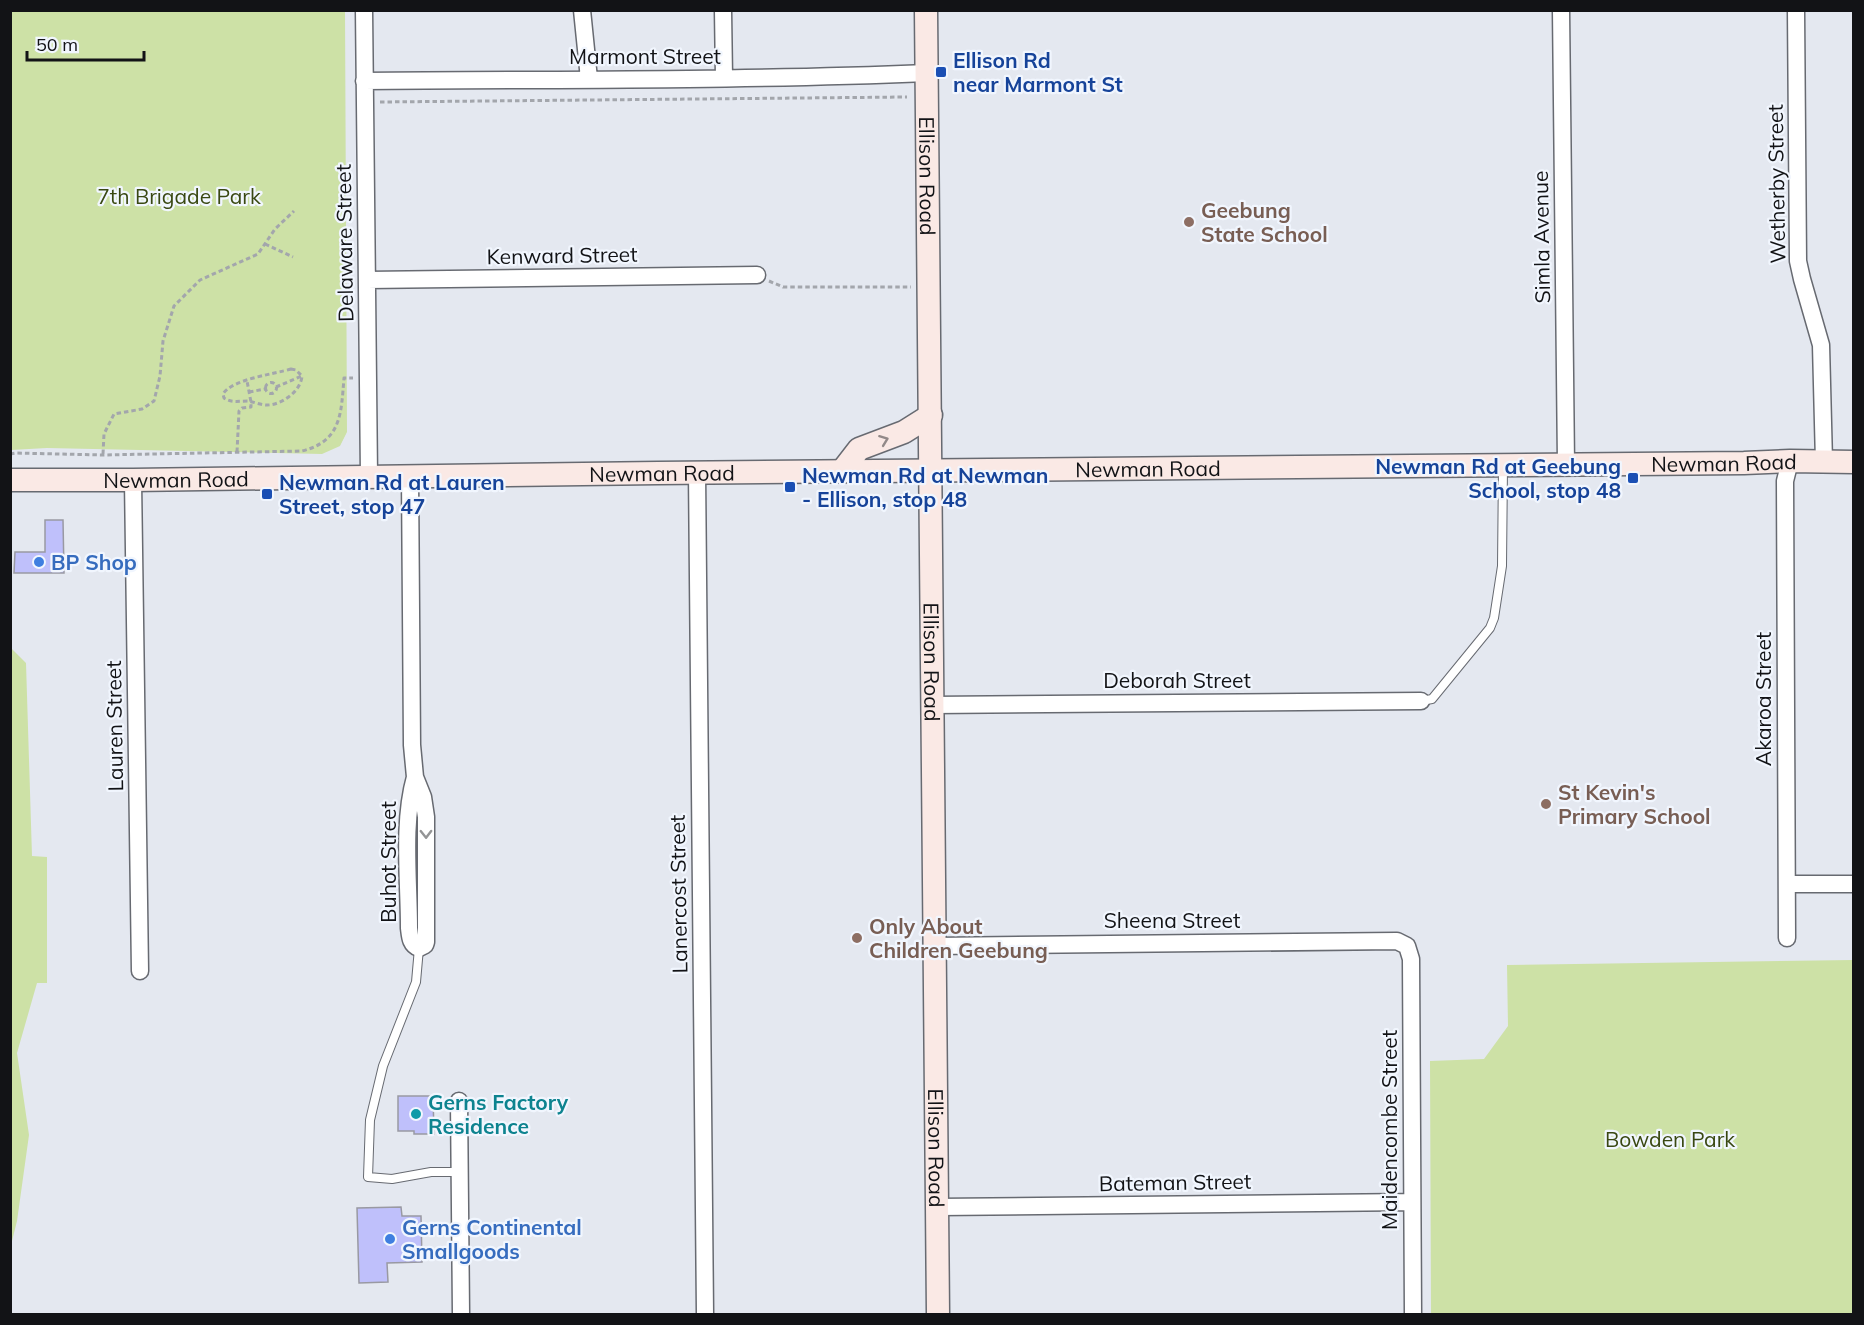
<svg xmlns="http://www.w3.org/2000/svg" width="1864" height="1325" font-family="Mulish,sans-serif">
<rect width="100%" height="100%" fill="#e4e8f0"/>
<path fill="#cde1a6" d="M11 10 345 11 347 432 340 446 322 454 47 448 11 450Z
M10 641 11 648 26 663 32 856 47 857V983H37L17 1053 29 1135 17 1221 11 1245Z
M1853 960V1314H1431L1430 1061 1484 1059 1508 1026 1507 965Z"/>
<path fill="#bfc0fb" stroke="#9999a2" stroke-width="1.5" d="M45 520H63L64 573H14L15 552H45Z
M398 1096H433L434 1134H414V1131H398Z
M401 1207 402 1216H421L422 1262 387 1263 388 1282 359 1283 357 1208Z"/>
<g fill="none" stroke-linecap="round" stroke-linejoin="round">
<g stroke="#676a71" stroke-width="10">
<path id="lane" d="M1421 701 1432 699 1490 628 1494 618 1502 566 1503 466
M419 948 416 982 383 1066 370 1120 368 1177 392 1179 431 1172H460"/>
</g>
<g stroke="#676a71" stroke-width="19">
<path id="street" d="M364 10 369 476
M582 10 589 79
M723 10 724 78
M1561 10 1566 464
M1796 10 1798 261 1802 279 1821 345 1824 462
M364 81C551 79 739 81 927 73
M367 280 757 275
M697 472 705 1314
M410 476 412 745 415 777 423 797 426 817V942L425 945 419 948C410 945 410 936 409 928 409 880 402 823 415 777
M133 480 140 971
M933 705 1421 701
M1787 884H1854
M1787 938 1785 481 1790 461
M935 946 1397 941 1407 946 1411 959 1413 1314
M459 1101 461 1314
M938 1207 1412 1202"/>
</g>
<g stroke="#676a71" stroke-width="25">
<g id="secondary">
<path id="s1" d="M926 10 938 1314"/>
<path d="M842 471 859 449 904 432 931 415"/>
<path id="s2" d="M10 480H133L658 473 1744 463 1790 461 1854 462"/>
</g>
</g>
<path stroke="#a3a6ac" stroke-width="3" stroke-dasharray="4.5 3" stroke-linecap="butt" d="M380 102 907 97
M265 244 293 257
M769 281 783 287H911
M291 369 296 370 302 376C301 391 282 405 267 405 261 405 254 402 248 401 239 401 231 403 224 398L223 394C232 379 275 374 291 369Z
M265.5 388a5.5 5.5 0 1 1 11 0a5.5 5.5 0 1 1-11 0Z
M276 387 302 376
M249 392 265 389
M237 452 239 411 242 408 251 407V402L247 381
M10 454 16 453 103 455 302 451C342 441 341 413 344 378H353
M103 454 104 434 114 414 142 409 154 401 160 376 163 341 174 306 200 280 258 254 275 229 294 211"/>
<use href="#lane" stroke="#fff" stroke-width="8"/>
<use href="#street" stroke="#fff" stroke-width="16"/>
<use href="#secondary" stroke="#fae9e5" stroke-width="22"/>
</g>
<defs><path id="oneway-chevron" d="M-2-3.5L2.5 0L-2 3.5" fill="none" stroke-width="1.6" stroke-linecap="round" stroke-linejoin="round" transform="scale(1.5)"/></defs>
<use stroke="#928988" href="#oneway-chevron" transform="translate(884 440) rotate(-21)"/>
<use stroke="#949596" href="#oneway-chevron" transform="translate(426 834) rotate(89)"/>
<g fill="#1a4fb4" stroke="#f1f6fe" stroke-width="2">
<rect x="935" y="66" width="12" height="12" rx="3"/>
<rect x="1627" y="472" width="12" height="12" rx="3"/>
<rect x="784" y="481" width="12" height="12" rx="3"/>
<rect x="261" y="488" width="12" height="12" rx="3"/>
</g>
<g fill="#8d6e63" stroke="#f1f6fe" stroke-width="2">
<circle cx="1189" cy="222" r="6"/>
<circle cx="1546" cy="804" r="6"/>
<circle cx="857" cy="938" r="6"/>
</g>
<g fill="#3f7fe0" stroke="#f1f6fe" stroke-width="2">
<circle cx="39" cy="562" r="6"/>
<circle cx="390" cy="1239" r="6"/>
</g>
<circle fill="#0f9aa8" stroke="#f1f6fe" stroke-width="2" cx="416" cy="1114" r="6"/>
<g text-anchor="middle" dominant-baseline="central" stroke-width="4.5" stroke-linejoin="round" paint-order="stroke">
<g font-size="21" fill="#121316" stroke="#f1f6fe">
<text x="645" y="56">Marmont Street</text>
<text stroke="none"><textPath href="#s1" startOffset="166">Ellison Road</textPath></text>
<text transform="translate(1776 184) rotate(-91)">Wetherby Street</text>
<text transform="translate(1541 237) rotate(-91)">Simla Avenue</text>
<text transform="translate(344 243) rotate(-91)">Delaware Street</text>
<text transform="translate(562 255) rotate(-1)">Kenward Street</text>
<text stroke="none"><textPath href="#s2" startOffset="1714">Newman Road</textPath></text>
<text stroke="none"><textPath href="#s2" startOffset="1138">Newman Road</textPath></text>
<text stroke="none"><textPath href="#s2" startOffset="652">Newman Road</textPath></text>
<text stroke="none"><textPath href="#s2" startOffset="166">Newman Road</textPath></text>
<text stroke="none"><textPath href="#s1" startOffset="652">Ellison Road</textPath></text>
<text x="1177" y="680">Deborah Street</text>
<text transform="translate(1763 699) rotate(-90)">Akaroa Street</text>
<text transform="translate(114 726) rotate(-91)">Lauren Street</text>
<text transform="translate(388 862) rotate(-90)">Buhot Street</text>
<text transform="translate(678 894) rotate(-91)">Lanercost Street</text>
<text x="1172" y="920">Sheena Street</text>
<text transform="translate(1389 1130) rotate(-90)">Maidencombe Street</text>
<text stroke="none"><textPath href="#s1" startOffset="1138">Ellison Road</textPath></text>
<text transform="translate(1175 1182) rotate(-1)">Bateman Street</text>
</g>
<g font-size="21" font-weight="bold" fill="#164399" stroke="#f1f6fe" text-anchor="start">
<text x="953" y="60">Ellison Rd<tspan x="953" dy="24">near Marmont St</tspan></text>
<text x="1621" y="466" text-anchor="end">Newman Rd at Geebung<tspan x="1621" dy="24">School, stop 48</tspan></text>
<text x="802" y="475">Newman Rd at Newman<tspan x="802" dy="24">- Ellison, stop 48</tspan></text>
<text x="279" y="482">Newman Rd at Lauren<tspan x="279" dy="24">Street, stop 47</tspan></text>
</g>
<g font-size="21" fill="#394811" stroke="#f1f6fe">
<text x="179" y="196">7th Brigade Park</text>
<text x="1670" y="1139">Bowden Park</text>
</g>
<g font-size="21" font-weight="bold" fill="#785e54" stroke="#f1f6fe" text-anchor="start">
<text x="1201" y="210">Geebung<tspan x="1201" dy="24">State School</tspan></text>
<text x="1558" y="792">St Kevin's<tspan x="1558" dy="24">Primary School</tspan></text>
<text x="869" y="926">Only About<tspan x="869" dy="24">Children Geebung</tspan></text>
</g>
<g font-size="21" font-weight="bold" fill="#366cbe" stroke="#f1f6fe" text-anchor="start">
<text x="51" y="562">BP Shop</text>
<text x="402" y="1227">Gerns Continental<tspan x="402" dy="24">Smallgoods</tspan></text>
</g>
<g font-size="21" font-weight="bold" fill="#0d838f" stroke="#f1f6fe" text-anchor="start">
<text x="428" y="1102">Gerns Factory<tspan x="428" dy="24">Residence</tspan></text>
</g>
</g>
<rect width="1864" height="1325" fill="none" stroke="#121316" stroke-width="24"/>
<path d="M27 51v9h117v-9" fill="none" stroke="#121316" stroke-width="3"/>
<text x="36" y="51" font-size="18" fill="#121316" stroke="#f1f6fe" stroke-width="4.5" paint-order="stroke">50 m</text>
</svg>
